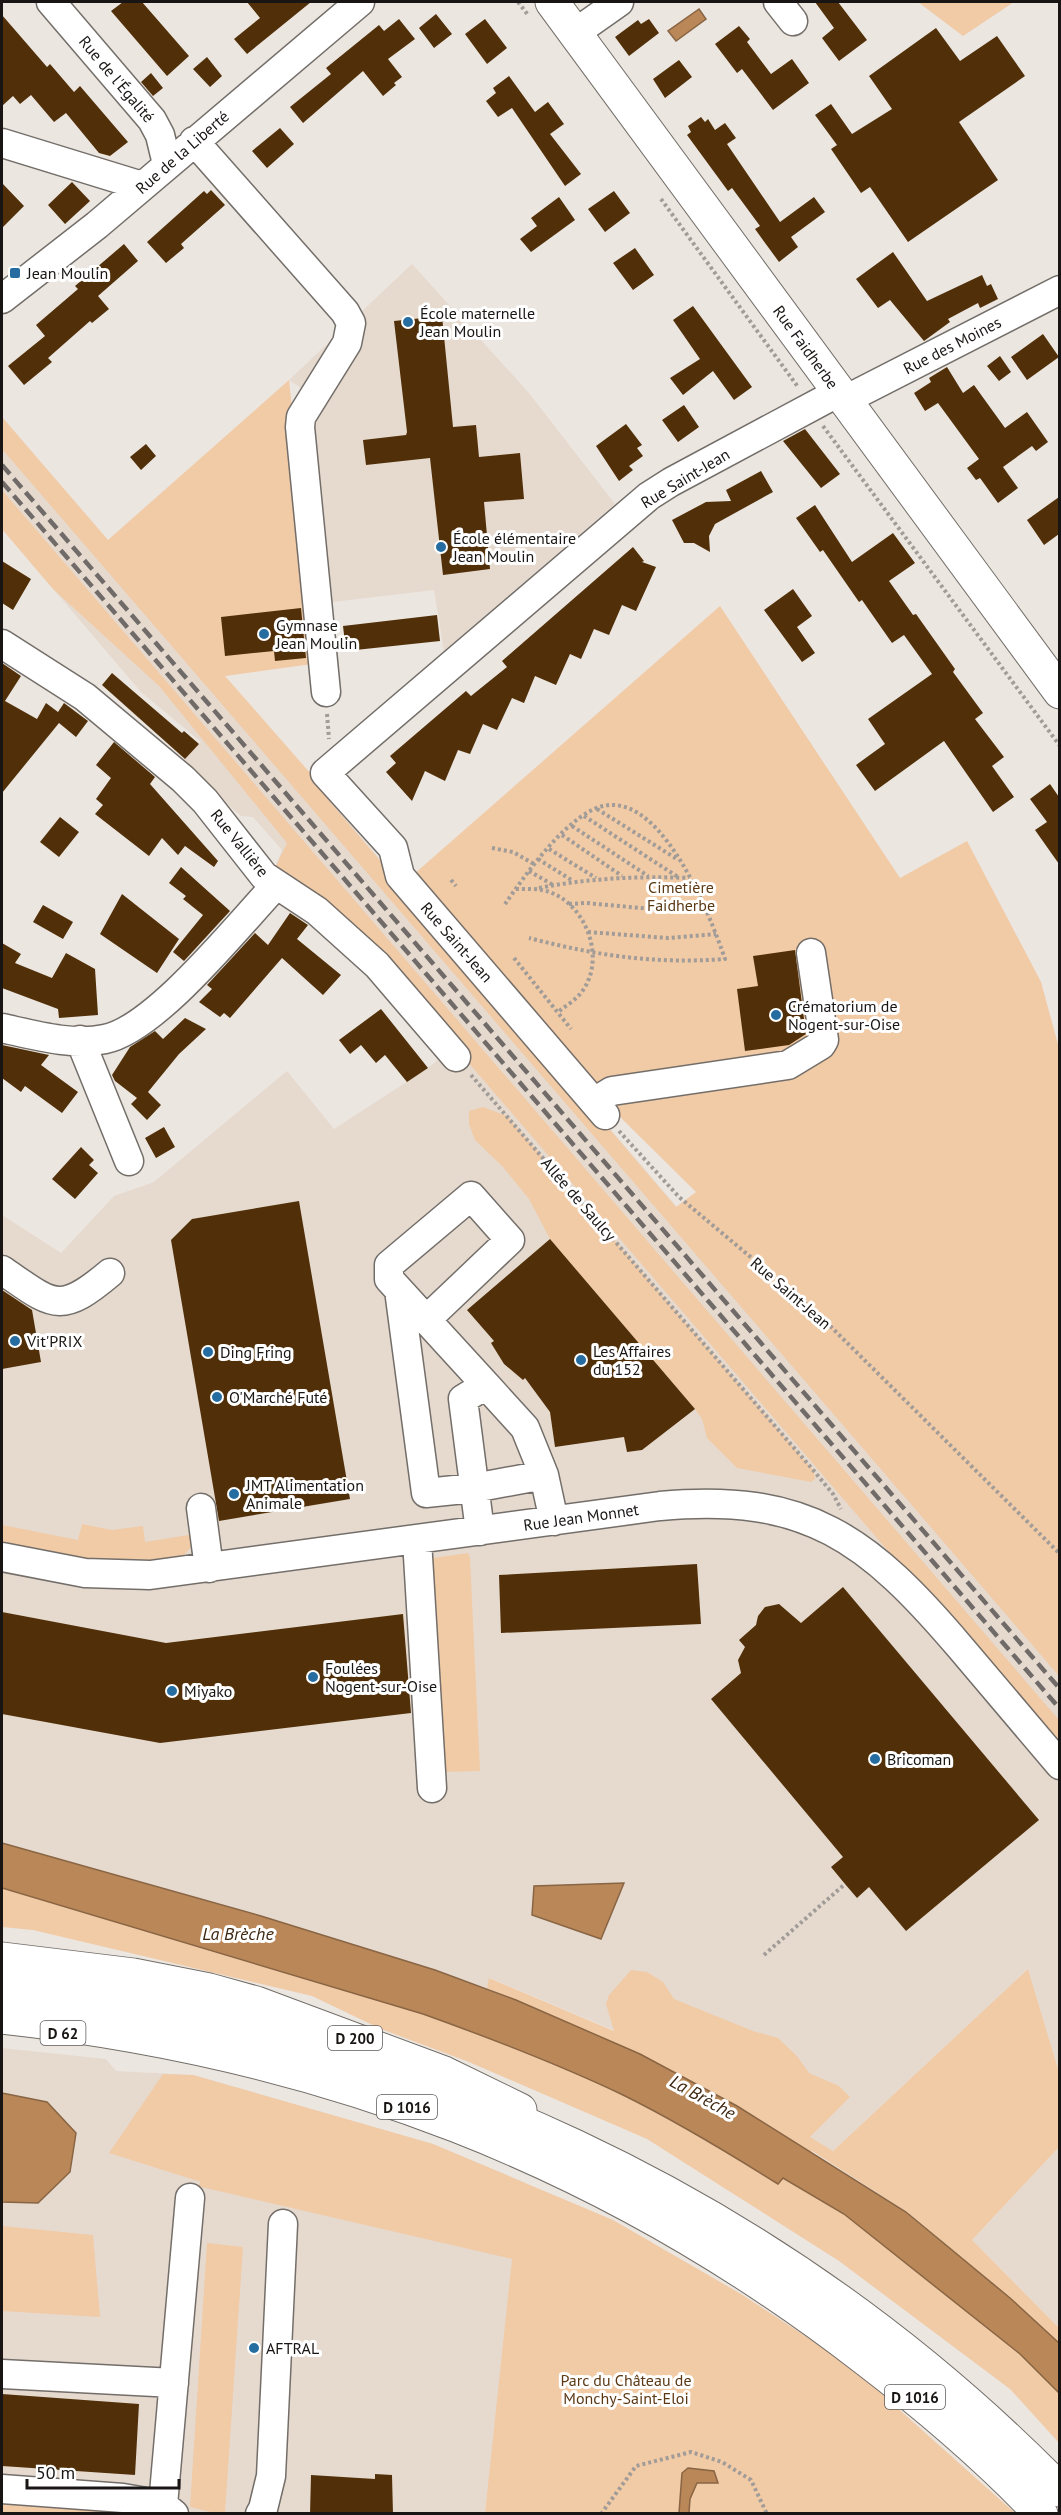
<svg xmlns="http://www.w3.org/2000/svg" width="1061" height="2515" font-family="'PT Sans',sans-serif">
<rect width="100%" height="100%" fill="#ece6e0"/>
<path fill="#e6dacf" d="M412 264 529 393 615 504 444 651 434 590 324 603 310 421 322 402 289 380Z
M2 417 1059 1654V2072L1028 1969 833 2151 656 2048 490 1978 487 1988 261 1916 2 1843V1215L61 1253 114 1196 154 1182 287 1071 334 1129 428 1068 455 1046 273 872 282 850 253 817 241 816 180 764 201 742 141 692 2 529Z
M2 2048 106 2059 116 2071 193 2075 433 2144 526 2183 485 2513 2 2514Z
M1059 2147V2328L972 2240Z"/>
<path fill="#f1caa6" d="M918 2H1014L963 36Z
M289 380 319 663 225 676 311 774 330 802 676 1207 696 1192 614 1111 413 875 720 606 900 878 967 841 1041 982 1059 1048V1676L2 449V417L108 540Z
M2 490 1059 1720V1750L407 991 273 872 287 843 159 686 53 589 2 529Z
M483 1107 507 1116 814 1471 815 1479 811 1482 737 1468 707 1438 702 1419 695 1409 550 1239 529 1199 503 1167 475 1140 469 1124V1111Z
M82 1524 112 1530 143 1526 145 1542 195 1534 193 1545 181 1558 125 1567 2 1547V1525L78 1540Z
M468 1553 470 1558 480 1771 441 1772 431 1565 433 1558Z
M2 1888 423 2014C490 2038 558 2064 623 2095 676 2120 727 2152 778 2183L783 2178 844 2214 1020 2354 1059 2393V2443L1010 2389 839 2261 647 2139 469 2062 381 2029 312 1996 33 1930 2 1927Z
M1028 1969 1059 2072V2147L972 2240 1059 2328V2343L1010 2298 907 2212 812 2151 810 2153 737 2106 640 2054 487 1988 489 1978 614 2031 606 2004 609 1995 631 1970 647 1972 663 1982 674 1999 753 2031 778 2038 797 2056 809 2073 839 2086 850 2097 810 2137 833 2151Z
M163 2074 193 2075 433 2144 613 2220 741 2294 819 2345 875 2388 1015 2513H485L512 2259 197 2186 201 2182 109 2153Z
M2 2226 93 2235 100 2317 2 2311Z
M207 2243 243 2247 225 2513H215L190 2507Z
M2 2499 113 2510 121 2513H2Z"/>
<path fill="#b98758" stroke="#896544" stroke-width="1.5" d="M699 9 706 19 676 41 668 31Z
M2 1843 261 1916 435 1970 516 2000 640 2054 737 2106 906 2212 1010 2298 1059 2343V2393L1020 2354 844 2214 783 2178 778 2184C727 2152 676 2121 623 2095 558 2064 490 2038 423 2014L2 1888Z
M624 1883 601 1939 532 1915 534 1886Z
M2 2093 47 2102 76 2133 70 2172 38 2203 2 2202Z
M688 2468 714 2471 718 2483H697L690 2499 689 2513H679L682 2473Z"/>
<path fill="#513009" d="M123 2H142L189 56 167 76 111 11Z
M247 2H311L247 54 234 39 260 18Z
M815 2H838L867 40 839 61 822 38 834 28Z
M436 14 452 34 434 48 419 28Z
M2 15 47 67 50 64 74 92 80 86 128 142 110 156 99 153 66 113 54 122 31 95 20 104 13 96 2 106Z
M399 19 415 39 388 59 402 77 394 83 396 85 383 96 363 71 303 123 290 107 331 74 326 68 379 25 384 31Z
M485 19 507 48 487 64 465 34Z
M649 19 659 33 629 56 615 37 638 20 641 24Z
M739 26 750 39 747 42 771 74 792 59 809 83 773 110 742 69 737 73 715 44Z
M936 28 960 61 997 36 1025 76 959 122 998 180 908 242 870 187 861 193 831 149 837 145 815 115 831 104 852 134 892 109 869 76Z
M207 57 222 76 210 87 193 69Z
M679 60 692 77 665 98 653 79Z
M151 73 163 88 153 96 141 82Z
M509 76 535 112 548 102 564 124 550 134 581 174 565 186 512 108 498 117 486 101 496 93 493 88Z
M701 117 705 122 708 119 715 130 725 123 736 138 727 144 780 222 814 197 825 212 791 237 798 247 779 262 755 229 760 226 732 188 728 191 687 135 691 132 688 126Z
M280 128 294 144 267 168 252 151Z
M72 182 90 201 65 224 48 205Z
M2 183 24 206 2 228Z
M211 190 225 205 181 244 184 248 166 263 147 242 204 191 207 194Z
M614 191 630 213 605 232 588 209Z
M559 197 575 220 531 252 520 239 537 226 531 218Z
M124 244 138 261 98 296 109 309 92 323 90 321 48 358 52 362 24 385 8 366 45 336 36 325 78 289 75 286Z
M635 248 654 275 633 290 613 263Z
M893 252 927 301 982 275 987 286 991 284 998 299 980 308 978 303 948 319 950 322 924 341 890 300 878 308 856 279Z
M693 306 752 387 734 400 713 371 683 395 670 378 700 359 673 320Z
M442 316 453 427 476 425 479 457 520 453 524 499 484 502 490 569 443 575 430 458 366 465 363 440 406 435 407 432 394 321Z
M1043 334 1059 357 1027 380 1011 357Z
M1000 356 1011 372 999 381 987 366Z
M947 367 963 393 974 385 1005 428 1027 412 1048 442 1036 451 1032 446 1003 467 1018 488 998 503 980 478 976 480 967 468 979 459 938 403 925 411 914 393 931 382 929 378Z
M684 405 699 427 678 442 662 420Z
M626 424 642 445 637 448 643 456 629 466 633 470 619 481 596 446Z
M805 429 840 474 821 488 783 441Z
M146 444 156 456 141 470 130 457Z
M761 471 773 492 715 524 709 536 710 552 694 543H684L672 520 706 502 731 501 726 490Z
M1059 497V534L1044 545 1027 520Z
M815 505 852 562 893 533 915 563 889 581 913 615 916 614 955 669 953 672 983 713 975 719 1004 757 992 766 1014 797 993 812 944 741 875 791 856 765 885 744 868 719 932 674 904 635 892 643 862 600 859 602 823 550 820 552 796 518Z
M633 547 644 561 642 562 656 567 636 611 622 605 609 635 594 629 581 659 570 654 556 685 535 676 524 703 512 698 497 730 483 724 470 754 458 750 445 781 425 771 412 801 386 772 396 763 390 756 466 691 471 696 507 667 502 661Z
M2 561 31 579 13 610 2 603Z
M793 589 812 616 797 627 815 653 802 662 764 610Z
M301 608 306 658 275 661 274 651 225 656 221 617Z
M437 615 440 641 346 651 343 626Z
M2 663 21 676 5 701 37 719 46 703 58 712 64 703 88 721 76 737 59 723 2 793Z
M112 673 182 733 184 731 199 744 185 759 102 685Z
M114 742 155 777 150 784 218 861 214 867 185 846 178 855 162 838 149 856 95 814 103 805 96 799 111 778 96 765Z
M1050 784 1059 797V864L1035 830 1047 822 1030 799Z
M60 817 79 832 59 857 40 842Z
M181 867 230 911 184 961 173 952 203 915 183 899 186 896 169 883Z
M122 894 179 939 157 973 100 934Z
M43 905 73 922 63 939 33 922Z
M290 913 308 925 297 939 341 975 323 995 282 958 230 1018 224 1013 220 1017 199 1002 212 989 207 985 255 933 268 945Z
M2 943 21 954 15 963 52 978 66 953 95 969 98 1015 59 1018 58 1009 2 988Z
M795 950 806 1034 789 1045 745 1051 737 989 758 986 753 956Z
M381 1009 428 1068 407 1082 385 1055 376 1063 361 1045 350 1054 339 1040Z
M185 1018 206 1029 179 1054 148 1092 161 1105 147 1120 131 1104 137 1098 115 1081 112 1075 130 1047 155 1031 163 1039Z
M2 1045 49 1055 41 1065 78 1092 62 1113 25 1086 21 1092 2 1078Z
M164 1127 175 1147 156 1158 145 1138Z
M81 1147 94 1160 89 1165 98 1173 75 1199 52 1179Z
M299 1201 350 1499 219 1521 171 1240 192 1219Z
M550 1239 695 1409 642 1450 627 1452 624 1437 555 1447 550 1412 525 1378 523 1380 504 1364 491 1343 494 1341 467 1310Z
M2 1290 32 1310 41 1362 2 1369Z
M697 1564 701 1624 501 1633 499 1575Z
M843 1587 1039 1820 906 1931 869 1887 857 1898 845 1884 831 1867 843 1857 711 1699 741 1673 738 1660 745 1647 739 1640 756 1625 758 1616 765 1607 779 1604 801 1623Z
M2 1612 166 1643 403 1614 411 1713 160 1743 2 1714Z
M2 2394 139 2404 135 2475 2 2466Z
M375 2474 392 2475 393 2514H310L311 2475 375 2479Z"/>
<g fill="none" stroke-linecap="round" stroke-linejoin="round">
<g stroke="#736e69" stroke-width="31">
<path id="minor" d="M51 2 152 120 160 135 167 164
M778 2 793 21
M575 33 619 2
M194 141 345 312 351 323 347 343 301 417 300 427 326 692
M2 143 142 186
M2 299 97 225 360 2
M845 400 1060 290
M2 644 85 697 183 779 205 801 264 876 317 911 377 965 456 1057
M2 1028C34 1035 72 1046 105 1039 156 1029 239 924 276 885
M80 1040 129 1161
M594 1102 612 1091 788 1065 821 1045 824 1040 811 953
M605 1115 400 876 393 848 325 773 649 496 671 482 839 392
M2 1270C53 1305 59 1316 110 1273
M399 1290 426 1493 474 1488 544 1475
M426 1320 510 1240 471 1196 389 1265V1279L486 1385
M201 1508 209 1568
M480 1531 463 1399 486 1385 525 1428 544 1475 554 1521
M417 1540 432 1788
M2 1557 85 1573 150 1575 660 1506C807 1492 869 1540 960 1647 993 1686 1026 1725 1060 1765
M2 2374 174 2383
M2 2489 123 2498 163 2505 162 2514
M174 2514 163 2505 190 2198
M260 2514 263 2509 271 2476 283 2224"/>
</g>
<g stroke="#736e69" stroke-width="35">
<path id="major" d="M552 2 1060 692
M2 1959 133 1975 209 1990 256 2003 444 2073 520 2110"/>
</g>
<g stroke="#736e69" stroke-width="35">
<path id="highway" d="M2 1989C402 2029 777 2201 1060 2490
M2 2017C324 2052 607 2159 864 2358 927 2406 986 2456 1041 2514"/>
</g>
<path stroke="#a19c98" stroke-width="4" stroke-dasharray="3 3" stroke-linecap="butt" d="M518 2 528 15
M661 199 798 387
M823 426 1060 746
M327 714 329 739
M597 809 677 859
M584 816 678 877
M572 826 648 876
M562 835 622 876
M492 848 513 852 534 864
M549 849 596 878
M538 859 573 881
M529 871 553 885
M451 880 456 886
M539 888C590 878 638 876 689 878
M516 889C528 889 541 888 552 893 586 907 604 955 585 987 579 998 567 1005 558 1012
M505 904C526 874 559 827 592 810 657 777 710 915 725 959 653 964 599 956 529 938
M569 904 586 903 674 911 705 908
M588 932 668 938 716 934
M514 958 571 1029
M471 1075 814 1471 833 1494 841 1509
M619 1131 679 1197 815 1311 1060 1554
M764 1955 845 1884
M601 2514 636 2466 691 2452 722 2462 751 2480 767 2514"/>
<use href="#minor" stroke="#fff" stroke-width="28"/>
<use href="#major" stroke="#fff" stroke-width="33"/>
<use href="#highway" stroke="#fff" stroke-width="33"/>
<path stroke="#706b68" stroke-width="4.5" stroke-dasharray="12 6" stroke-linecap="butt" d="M2 465 1060 1689
M2 482 1060 1709"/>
</g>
<g fill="#256da1" stroke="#fff" stroke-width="2">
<rect x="9" y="267" width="12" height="12" rx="3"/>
<circle cx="408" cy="322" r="6"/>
<circle cx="441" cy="547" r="6"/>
<circle cx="264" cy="634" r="6"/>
<circle cx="776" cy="1015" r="6"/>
<circle cx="15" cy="1341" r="6"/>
<circle cx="208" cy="1352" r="6"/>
<circle cx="581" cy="1360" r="6"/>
<circle cx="217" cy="1397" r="6"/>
<circle cx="234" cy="1494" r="6"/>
<circle cx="313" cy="1677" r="6"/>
<circle cx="172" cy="1691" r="6"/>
<circle cx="875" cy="1759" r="6"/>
<circle cx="254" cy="2348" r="6"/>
</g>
<g text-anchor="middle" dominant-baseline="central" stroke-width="6" stroke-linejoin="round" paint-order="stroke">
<g fill="#fff" stroke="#5d5b5a" stroke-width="1.5">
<rect x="40.5" y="2021" width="45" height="24" rx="4.5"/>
<rect x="328" y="2026" width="54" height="24" rx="4.5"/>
<rect x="377" y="2095" width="60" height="24" rx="4.5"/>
<rect x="885" y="2385" width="60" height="24" rx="4.5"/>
</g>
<g font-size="15" font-weight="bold" fill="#181514">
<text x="63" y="2033">D 62</text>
<text x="355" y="2038">D 200</text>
<text x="407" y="2107">D 1016</text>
<text x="915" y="2397">D 1016</text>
</g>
<g font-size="16" fill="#181514" stroke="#fff">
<text transform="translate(117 79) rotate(50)">Rue de l'Égalité</text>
<text transform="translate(182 152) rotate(-41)">Rue de la Liberté</text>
<text transform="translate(952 345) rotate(-27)">Rue des Moines</text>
<text transform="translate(806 347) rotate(54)">Rue Faidherbe</text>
<text transform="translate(685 478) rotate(-31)">Rue Saint-Jean</text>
<text transform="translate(240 843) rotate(51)">Rue Vallière</text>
<text transform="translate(457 942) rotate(49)">Rue Saint-Jean</text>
<text transform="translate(579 1199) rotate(49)">Allée de Saulcy</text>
<text transform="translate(791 1293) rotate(41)">Rue Saint-Jean</text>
<text transform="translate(581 1517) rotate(-8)">Rue Jean Monnet</text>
</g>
<g font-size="16" fill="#181514" stroke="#fff" text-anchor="start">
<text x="27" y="273">Jean Moulin</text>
<text x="420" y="313">École maternelle<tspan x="420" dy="18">Jean Moulin</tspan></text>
<text x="453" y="538">École élémentaire<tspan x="453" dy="18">Jean Moulin</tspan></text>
<text x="276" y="625">Gymnase<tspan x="276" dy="18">Jean Moulin</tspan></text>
<text x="788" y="1006">Crématorium de<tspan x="788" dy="18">Nogent-sur-Oise</tspan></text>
<text x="27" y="1341">Vit'PRIX</text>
<text x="593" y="1351">Les Affaires<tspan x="593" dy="18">du 152</tspan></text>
<text x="220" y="1352">Ding Fring</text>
<text x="229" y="1397">O'Marché Futé</text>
<text x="246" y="1485">JMT Alimentation<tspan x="246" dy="18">Animale</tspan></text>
<text x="325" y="1668">Foulées<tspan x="325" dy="18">Nogent-sur-Oise</tspan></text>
<text x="184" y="1691">Miyako</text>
<text x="887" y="1759">Bricoman</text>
<text x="266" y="2348">AFTRAL</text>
</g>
<g font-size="16" fill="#5c3914" stroke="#fff">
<text x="681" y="887">Cimetière<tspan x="681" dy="18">Faidherbe</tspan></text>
<text x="626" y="2380">Parc du Château de<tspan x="626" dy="18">Monchy-Saint-Eloi</tspan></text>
</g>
<g font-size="18" font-style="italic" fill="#3d2711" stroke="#fff">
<text x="238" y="1933">La Brèche</text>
<text transform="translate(703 2097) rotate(29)">La Brèche</text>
</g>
</g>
<rect width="1061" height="2515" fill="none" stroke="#181514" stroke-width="6"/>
<path d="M27 2479v9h152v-9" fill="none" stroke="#181514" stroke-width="3"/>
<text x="36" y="2479" font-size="18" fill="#181514" stroke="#ffffff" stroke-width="4.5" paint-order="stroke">50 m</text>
</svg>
